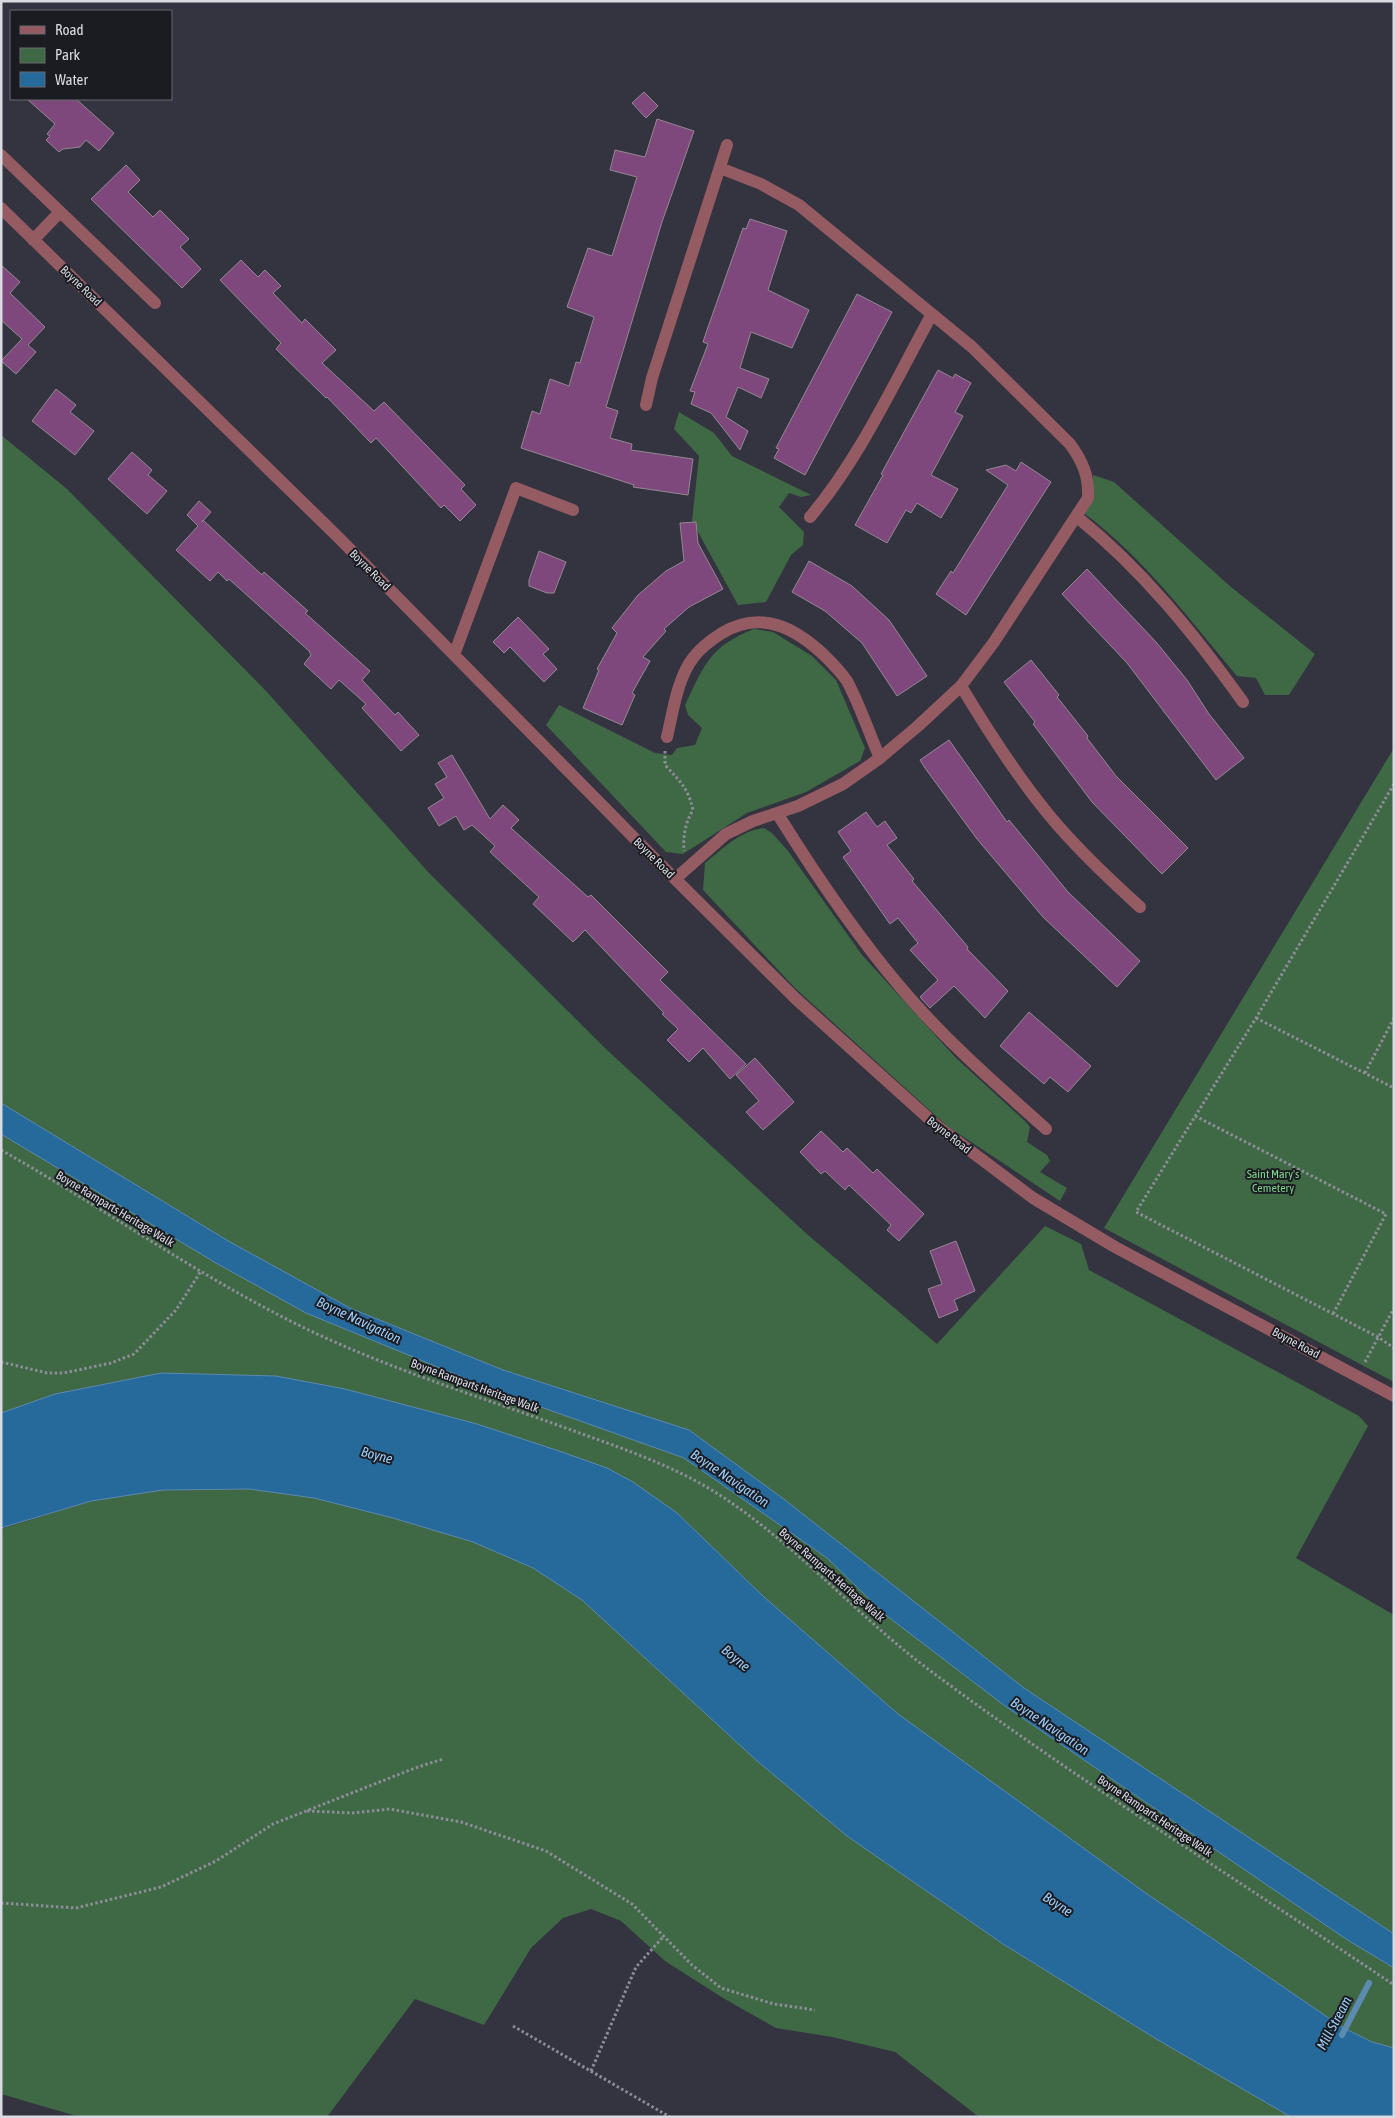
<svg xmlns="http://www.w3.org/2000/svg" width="1395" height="2118" font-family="'Asap Condensed',sans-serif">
<rect width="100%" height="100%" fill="#333440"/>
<path fill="#3f6845" d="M679 412 714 433 732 456 811 495 801 497 789 493 779 507 804 532 803 545 791 555 766 602 738 605 692 521 699 456 674 429Z
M1 435 67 489 266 691 430 874 607 1050 808 1235 937 1344 1045 1226 1081 1244 1089 1270 1359 1416 1368 1426 1296 1558 1394 1615V1934L1024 1688 785 1500 689 1430 503 1370 350 1308 230 1242 1 1103Z
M1093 475 1114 482 1231 587 1315 654 1289 695H1265L1256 678 1237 676C1189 619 1145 559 1085 514L1093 493Z
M754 629 773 632 812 656 836 680 865 748 860 761 806 792 747 813 683 854 666 852 546 725 559 705 655 753 672 755 677 748 695 745 702 728 688 715 685 705C705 664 709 647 754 629Z
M1394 748V1382L1104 1228Z
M764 828 772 833 788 851 862 955 956 1058 1026 1122 1030 1127 1027 1142 1047 1155 1050 1161 1040 1172 1067 1188 1060 1201 947 1126 795 988 703 890 705 863C724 848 739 831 764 828Z
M1 1134 216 1263 306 1313 496 1391 684 1458 827 1558 887 1616 1005 1706 1346 1939 1394 1968V2048L1372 2042 1342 2027 1147 1894 898 1714 764 1597 677 1513 633 1482 607 1468 477 1424 345 1389 276 1376 161 1373 55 1394 1 1413Z
M249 1489 314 1498 393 1518 473 1542 533 1568 582 1600 756 1760 847 1836 998 1941 1158 2040 1291 2117H979L895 2052 832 2037 776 2028 723 1998 665 1961 621 1921 591 1909 563 1918 531 1948 484 2025 415 1999 327 2117H80L1 2094V1529L91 1501 163 1490Z"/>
<path fill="#26699b" stroke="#5c8bb0" d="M1 1103 230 1242 350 1308 503 1370 689 1430 785 1500 1024 1688 1394 1934V1968L1346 1939 1005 1706 887 1616 827 1558 684 1458 496 1391 306 1313 216 1263 1 1134Z
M161 1373 276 1376 345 1389 477 1424 559 1451 607 1468 633 1482 677 1513 764 1597 898 1714 1147 1894 1342 2027 1372 2042 1394 2048V2117H1291L1158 2040 1003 1944 847 1836 756 1760 582 1600 533 1568 473 1542 393 1518 314 1498 249 1489 163 1490 91 1501 1 1528V1413L55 1394Z"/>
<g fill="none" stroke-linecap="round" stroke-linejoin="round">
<path stroke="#5c8bb0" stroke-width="6" d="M1342 2035 1369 1983"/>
</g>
<path fill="#7e487c" stroke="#948893" d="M644 92 658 106 646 118 632 103Z
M27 99H76L114 133 99 151 86 140 80 147 63 149 59 152 46 140 50 136 47 134 55 124Z
M657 119 694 131 662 222 606 407 618 411 610 438 632 444 631 450 693 459 688 495 633 487 634 485 521 448 532 411 540 414 550 379 569 386 576 362 580 363 594 317 567 307 588 248 612 256 637 177 610 170 615 150 645 157Z
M126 165 140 180 128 192 153 217 160 210 189 239 180 247 201 269 182 288 91 199Z
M750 219 787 231 768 290 809 310 792 348 751 332 740 368 769 379 761 398 738 387 726 417 748 431 740 450 711 413 691 404 695 392 690 391 708 344 703 342 707 330 743 228 746 229Z
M241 260 258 277 265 270 281 286 273 293 302 323 305 319 336 350 322 363 374 411 384 402 465 485 461 489 476 505 460 521 444 505 441 508 376 438 371 443 327 397 326 398 276 349 281 343 220 280Z
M1 265 20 282 10 293 45 327 28 345 36 352 16 374 1 361 22 339 1 320Z
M857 294 892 312 805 475 774 458 779 449 776 448Z
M938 370 953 378 955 374 971 383 955 412 963 416 931 475 958 489 941 518 917 503 911 513 906 510 887 543 855 525 883 475 881 474Z
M56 389 76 405 70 412 94 431 75 455 32 421Z
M132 452 152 470 148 475 167 491 147 514 108 479Z
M1021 462 1051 482 966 615 936 594 951 571 953 573 1008 485 986 470 1006 465 1016 471Z
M199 501 211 512 202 522 203 520 262 575 264 572 308 611 305 613 370 671 362 680 395 715 398 712 419 735 401 751 362 708 366 704 339 680 331 689 304 664 311 655 309 651 229 579 227 581 218 572 210 581 176 550 198 526 187 515Z
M696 522 698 543 723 589 689 607 664 629 666 631 643 657 650 661 632 693 635 695 622 725 583 708 599 670 597 669 617 633 612 628 638 595 666 571 684 561 680 523Z
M539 551 566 562 554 593H547L529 586V580Z
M809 561 852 586 889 620 927 676 897 696 862 643 825 611 792 592Z
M1087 569 1156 642 1187 680 1209 714 1244 758 1216 780 1127 663 1062 594Z
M518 617 549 649 543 654 557 669 544 682 510 647 504 653 493 642Z
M1031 660 1059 695 1057 697 1088 736 1087 738 1116 776 1188 848 1162 874 1092 802 1033 724 1035 722 1004 682Z
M949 740 1007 822 1009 820 1068 892 1140 961 1117 987 1043 917 977 839 925 768 920 760Z
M452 755 490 819 503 805 519 820 511 828 588 897 591 895 668 972 660 980 746 1064 730 1079 703 1048 689 1062 667 1040 678 1029 662 1014 664 1013 585 930 573 942 533 904 539 897 490 852 495 846 472 825 464 830 456 816 439 826 428 808 444 798 435 784 447 777 438 763Z
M866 812 877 827 885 821 897 838 887 845 914 879 912 881 968 947 967 949 1008 991 985 1018 954 986 930 1008 920 997 938 980 910 950 918 943 898 918 890 924 843 857 851 851 838 832Z
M1029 1012 1091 1066 1068 1092 1050 1077 1044 1084 1000 1046Z
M755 1058 794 1102 763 1130 746 1112 759 1101 736 1075Z
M821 1131 843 1152 847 1148 873 1173 877 1169 924 1214 899 1241 887 1230 891 1225 849 1185 845 1190 825 1171 821 1174 800 1152Z
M956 1241 975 1291 954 1300 958 1310 939 1318 928 1289 942 1284 930 1251Z"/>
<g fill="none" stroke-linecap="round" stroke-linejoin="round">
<path stroke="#8c8d97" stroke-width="3" stroke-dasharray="2.5 2.5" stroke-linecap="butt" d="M665 751V765C680 781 688 788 693 810 685 823 683 836 684 851
M1394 784 1256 1018 1136 1212 1378 1337 1394 1348
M1256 1018 1394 1088
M1365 1073 1394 1018
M1195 1116 1386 1214 1333 1314
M1 1150C111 1212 213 1287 328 1339 408 1375 492 1401 574 1431 621 1448 668 1464 710 1489 792 1539 855 1615 932 1672 1081 1783 1240 1881 1394 1985
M1 1362 47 1373H64L111 1363 134 1354 176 1310 201 1271
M1365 1362 1394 1308
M307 1811 353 1813 390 1809 461 1822 546 1851 632 1904 692 1965 721 1988 774 2004 815 2010
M1 1903 76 1908 161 1887 216 1861 273 1824 415 1768 443 1759
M513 2026 670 2117
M591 2071 636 1967 663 1937"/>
<path stroke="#945c62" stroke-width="12" d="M1 155 155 303
M1 208 338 537 651 855 796 999 936 1125 1033 1198 1115 1247 1394 1396
M33 240 60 212
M646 405 652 378 727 145
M810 517C860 458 895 381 932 314
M1077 517C1142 569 1195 635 1243 702
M454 655 516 488 573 510
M961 686C988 731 1016 775 1049 815 1076 848 1108 878 1140 907
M667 737C673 712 677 679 693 658 701 647 711 640 722 633 761 610 794 627 824 655 832 663 841 672 847 681 860 705 869 733 880 758
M777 813C815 874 855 934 902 989 945 1040 997 1085 1046 1129
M675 879 726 834 753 821 798 806 843 784 880 758 918 726 961 686 994 642 1088 498C1089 476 1083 462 1070 444L972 347 799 205 761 184 720 168"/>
</g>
<g text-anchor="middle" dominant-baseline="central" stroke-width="4" stroke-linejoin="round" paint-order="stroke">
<g font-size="12" fill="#d9dae2" stroke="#1b1c22">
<text transform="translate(81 286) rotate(44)">Boyne Road</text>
<text transform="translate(370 570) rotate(45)">Boyne Road</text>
<text transform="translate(654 858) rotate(45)">Boyne Road</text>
<text transform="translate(949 1135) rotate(38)">Boyne Road</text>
<text transform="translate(115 1209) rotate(31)">Boyne Ramparts Heritage Walk</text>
<text transform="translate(1296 1343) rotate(28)">Boyne Road</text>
<text transform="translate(475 1386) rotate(20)">Boyne Ramparts Heritage Walk</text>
<text transform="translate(832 1575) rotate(41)">Boyne Ramparts Heritage Walk</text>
<text transform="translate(1155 1816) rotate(34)">Boyne Ramparts Heritage Walk</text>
</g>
<g font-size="12" fill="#7dd58c" stroke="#1b1c22">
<text x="1273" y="1174">Saint Mary's<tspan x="1273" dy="14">Cemetery</tspan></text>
</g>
<g font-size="14" font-style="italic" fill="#9bcdf8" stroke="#1b1c22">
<text transform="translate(359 1320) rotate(25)">Boyne Navigation</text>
<text transform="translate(377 1455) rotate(15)">Boyne</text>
<text transform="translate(730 1478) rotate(34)">Boyne Navigation</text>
<text transform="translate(736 1658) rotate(40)">Boyne</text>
<text transform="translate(1050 1726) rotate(34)">Boyne Navigation</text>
<text transform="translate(1058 1904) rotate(33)">Boyne</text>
<text transform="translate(1334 2023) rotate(-62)">Mill Stream</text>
</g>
</g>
<rect width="1395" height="2118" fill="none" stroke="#d9dae2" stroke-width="5"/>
<rect x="10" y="10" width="162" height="90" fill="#1b1c22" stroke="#67686f"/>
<rect x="20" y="26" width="25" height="8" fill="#945c62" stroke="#67686f"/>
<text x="55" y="35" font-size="15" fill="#d9dae2">Road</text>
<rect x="20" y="48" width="25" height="15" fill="#3f6845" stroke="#67686f"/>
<text x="55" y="60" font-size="15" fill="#d9dae2">Park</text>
<rect x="20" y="72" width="25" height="15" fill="#26699b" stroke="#67686f"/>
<text x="55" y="85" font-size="15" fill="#d9dae2">Water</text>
</svg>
